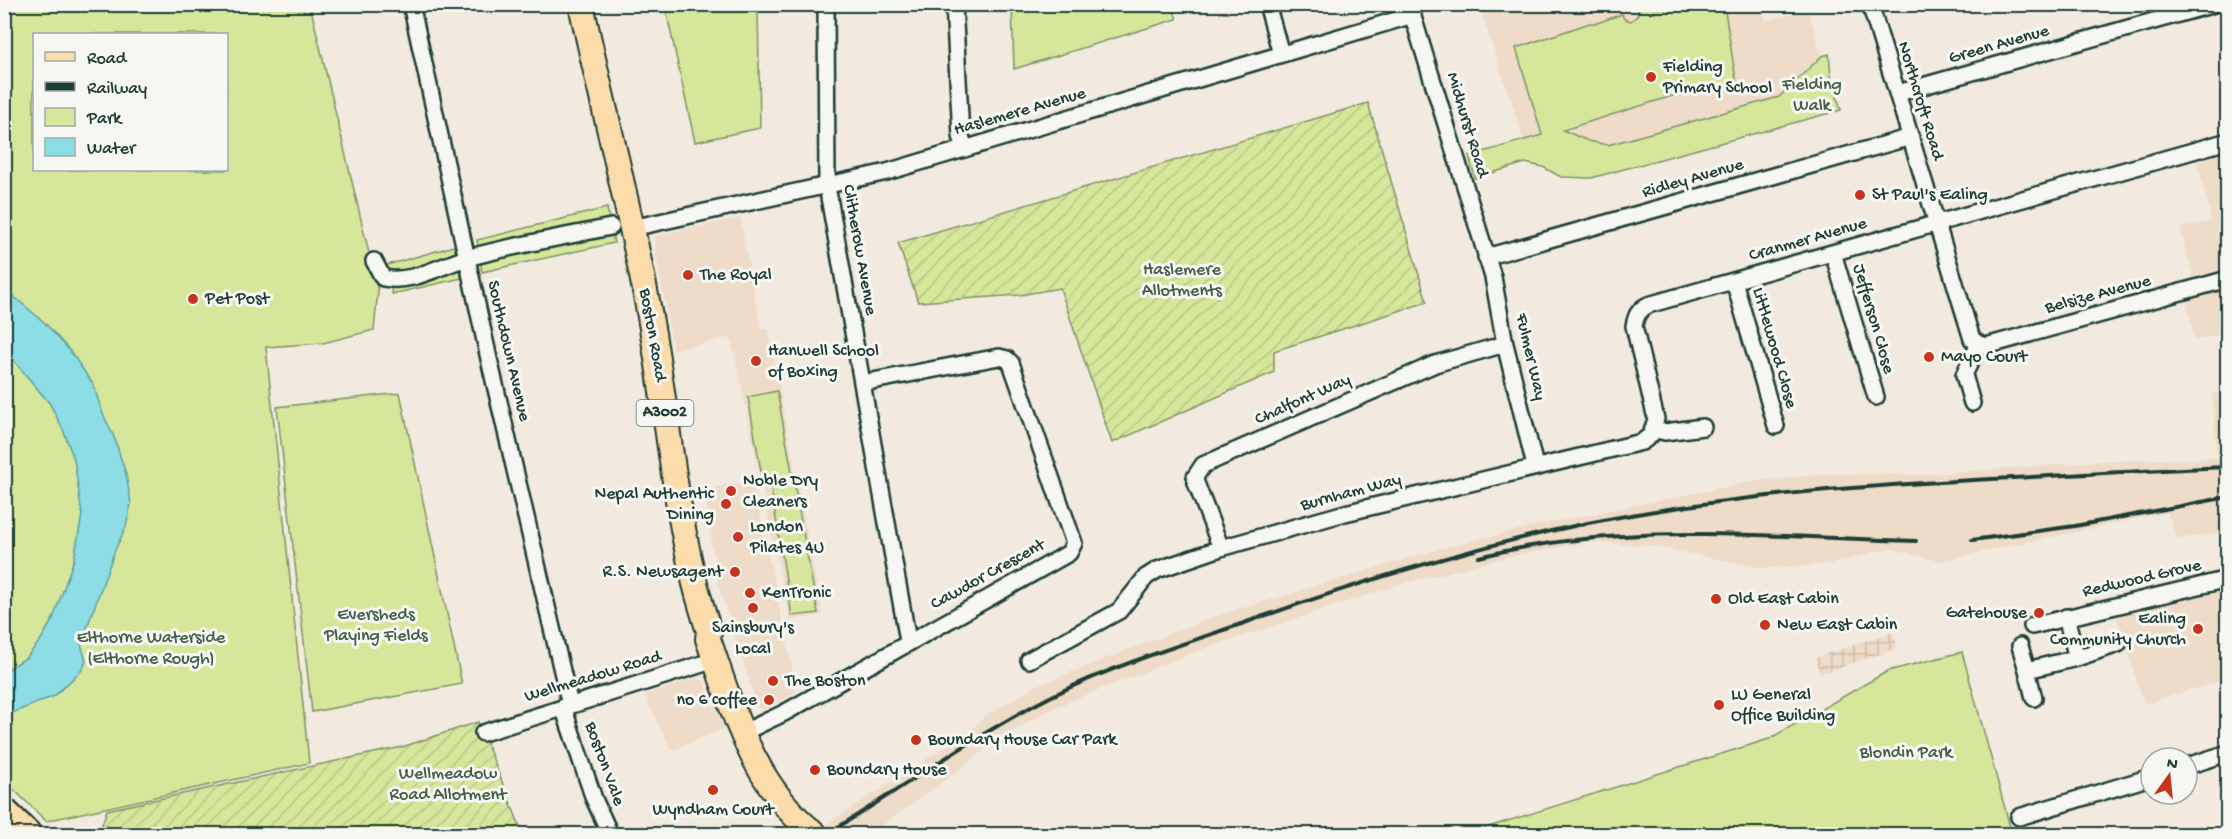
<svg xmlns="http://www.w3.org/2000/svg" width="2232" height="839" font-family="'Gochi Hand',sans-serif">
<defs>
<pattern id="industrial-grid" width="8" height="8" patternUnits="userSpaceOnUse" patternTransform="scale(1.5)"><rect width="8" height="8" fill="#eedbc8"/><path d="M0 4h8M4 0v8" fill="none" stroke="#ccbdac"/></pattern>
<pattern id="garden-furrows" width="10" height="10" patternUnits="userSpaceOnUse" patternTransform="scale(1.5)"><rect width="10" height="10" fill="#d6e79b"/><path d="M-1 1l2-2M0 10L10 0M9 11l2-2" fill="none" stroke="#b7c786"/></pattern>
</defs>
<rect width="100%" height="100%" fill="#f2eadf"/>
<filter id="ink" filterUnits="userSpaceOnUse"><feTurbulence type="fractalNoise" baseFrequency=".0167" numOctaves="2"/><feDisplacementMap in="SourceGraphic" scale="12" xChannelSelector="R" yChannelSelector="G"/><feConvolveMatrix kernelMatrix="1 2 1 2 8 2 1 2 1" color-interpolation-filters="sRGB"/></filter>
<g filter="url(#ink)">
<path fill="#eedbc8" d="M1479 5H1761L1766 21 1808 10 1822 56 1779 97 1608 145 1588 141 1562 130 1524 141Z
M2227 151V268L2193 277 2180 228 2212 221 2197 162Z
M740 218 761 329H768L822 615 790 621 731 337 673 350 653 236Z
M2227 289V333L2195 340 2187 301Z
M2212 394H2227V532L2177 539 2167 512 1940 561 1889 548 1830 564 1764 568 1652 546 1587 542 1507 557 1398 585 1280 624 1203 649 1058 706 999 738 955 773 870 834H838L827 824 971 730 986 715 1036 686 1210 618 1439 549 1538 525 1756 481 1829 474 1919 475 2103 461 2217 458Z
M753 481 797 692 762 710 758 708 718 583 704 489Z
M2227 580V679L2144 704 2116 614Z
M696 678 703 680 724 729 671 751 645 695Z"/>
<path fill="url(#industrial-grid)" d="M1893 632 1898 648 1820 674 1815 658Z"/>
<path fill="#d6e79b" stroke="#7a9268" stroke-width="1.5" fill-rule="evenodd" d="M673 4 758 5 760 128 695 142 665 6Z
M1683 4 1724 5 1737 86 1672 96 1563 130 1588 141 1608 145 1779 97 1822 56 1829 54 1831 76 1841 110 1591 178 1561 177 1543 167 1525 163 1475 178 1469 156 1542 135 1516 48 1590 23H1597L1622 14 1624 19 1631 21 1637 16 1639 9 1636 6 1658 8Z
M4 5H310L378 291 374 330 323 343 266 347 309 763 46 821 5 781ZM34 34H226V170H34Z
M1012 5H1172L1177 19 1014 69Z
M607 208 614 243 482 272 477 240Z
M454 246 462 278 392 294 387 265Z
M777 391 818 613 792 616 771 489 762 477 748 397Z
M400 393 462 684 312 712 277 407Z
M1962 652 2012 834H1466L1769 739 1888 671Z"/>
<path fill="url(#garden-furrows)" stroke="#7a9268" stroke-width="1.5" d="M1368 103 1427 302 1274 351V372L1112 443 1060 288 1020 295 918 302 898 243Z
M478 722 523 834H99L107 810 402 747Z"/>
<path fill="#8cdde5" stroke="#609d9e" stroke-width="1.5" d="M5 289 45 323 70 351 93 384 103 414 114 437 126 474 131 504 126 527 115 550 81 644 86 661 82 670 54 696 5 716V671L27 657 40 641 53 619 74 559 82 515 74 459 63 430 50 404 5 350Z"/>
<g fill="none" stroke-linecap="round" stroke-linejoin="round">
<g stroke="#1f3d34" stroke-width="20">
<path id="street" d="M411 4 489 359 570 705
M826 4 827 186 908 641
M954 4 961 136 965 149
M1267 4 1281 54
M1409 4 1493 277 1505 344 1535 466
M1870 4 1972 339 1979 344
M1898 93 2214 4
M632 228 887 172 1413 15
M1833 253 1876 397
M1486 257 1911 137
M374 261 383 278C412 284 439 266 467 258 514 245 563 237 611 227
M1734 281 1776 426
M1979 344 1986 346 2228 279
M1972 403 1964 375 1979 344
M1654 429 1665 432 1703 427
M1221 548 1196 483 1195 477 1203 465 1435 364 1505 344
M2066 617 2077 658
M2032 626 2228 579
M2020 646 2027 670
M1029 660 1119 611 1146 577 1157 570 1221 548 1345 513 1642 442 1651 435 1656 419 1634 326C1636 316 1638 310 1648 305L2228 141
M2034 698 2027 670 2077 658 2118 644
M563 707 594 799 610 834
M483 733 715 660
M742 733 784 713 1069 553 1074 543 1011 363 1007 359 999 357 862 383
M2187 766 2228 753
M2019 817 2151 777"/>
</g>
<g stroke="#1f3d34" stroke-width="28">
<path id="primary" d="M581 4C604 113 633 219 652 328 670 429 676 534 709 631L708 639C733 710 753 786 815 834"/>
</g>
<g stroke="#1f3d34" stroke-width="33">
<path id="highway" d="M4 813 26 834"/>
</g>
<use href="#street" stroke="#f6f6f2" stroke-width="15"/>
<use href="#primary" stroke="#fddcac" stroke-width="24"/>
<use href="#highway" stroke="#fddcac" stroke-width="28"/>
<path stroke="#1f3d34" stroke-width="4" d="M1972 540 2075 526 2228 497
M1479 557C1621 521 1771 537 1916 541
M827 834C903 788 974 735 1054 695 1115 665 1183 644 1247 622 1359 582 1471 547 1588 523 1728 495 1871 485 2013 478 2085 474 2156 470 2228 467"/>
</g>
</g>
<g fill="#c8321e" stroke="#f6f6f2" stroke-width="2">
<circle cx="1651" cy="77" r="6"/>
<circle cx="1860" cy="195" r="6"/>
<circle cx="688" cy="275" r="6"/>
<circle cx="193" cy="299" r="6"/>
<circle cx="1929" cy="357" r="6"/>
<circle cx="756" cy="361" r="6"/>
<circle cx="731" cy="491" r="6"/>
<circle cx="726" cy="504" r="6"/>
<circle cx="738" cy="537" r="6"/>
<circle cx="735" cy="572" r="6"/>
<circle cx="750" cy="593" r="6"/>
<circle cx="1716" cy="599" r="6"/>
<circle cx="753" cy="608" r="6"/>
<circle cx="2039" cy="613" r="6"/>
<circle cx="1765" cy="625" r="6"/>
<circle cx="2198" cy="629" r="6"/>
<circle cx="773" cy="681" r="6"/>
<circle cx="769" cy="700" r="6"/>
<circle cx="1719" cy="705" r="6"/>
<circle cx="916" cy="740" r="6"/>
<circle cx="815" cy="770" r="6"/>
<circle cx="713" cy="790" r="6"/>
</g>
<g text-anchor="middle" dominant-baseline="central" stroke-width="6" stroke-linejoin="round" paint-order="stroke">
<rect fill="#f6f6f2" stroke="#60746d" stroke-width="1.5" x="636.5" y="400" width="57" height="26" rx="4.5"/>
<g font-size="16" font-weight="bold" fill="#1f3d34">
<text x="665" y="413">A3002</text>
</g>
<g font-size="18" fill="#1f3d34" stroke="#f6f6f2">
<text transform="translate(1999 45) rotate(-16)">Green Avenue</text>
<text transform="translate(1920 101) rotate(73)">Northcroft Road</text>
<text transform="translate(1020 112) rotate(-16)">Haslemere Avenue</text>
<text transform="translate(1467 125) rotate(73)">Midhurst Road</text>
<text transform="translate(1693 179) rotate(-16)">Ridley Avenue</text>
<text transform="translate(1808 240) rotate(-16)">Cranmer Avenue</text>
<text transform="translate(859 250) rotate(80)">Clitherow Avenue</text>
<text transform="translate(2098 295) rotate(-15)">Belsize Avenue</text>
<text transform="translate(1873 319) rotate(74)">Jefferson Close</text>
<text transform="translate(652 335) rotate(80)">Boston Road</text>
<text transform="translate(1774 348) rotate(74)">Littlewood Close</text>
<text transform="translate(508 351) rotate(77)">Southdown Avenue</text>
<text transform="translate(1530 357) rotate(77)">Fulmer Way</text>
<text transform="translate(1303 400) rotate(-24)">Chalfont Way</text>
<text transform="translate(1351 493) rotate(-15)">Burnham Way</text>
<text transform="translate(988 575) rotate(-29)">Cawdor Crescent</text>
<text transform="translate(2142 579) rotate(-13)">Redwood Grove</text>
<text transform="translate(593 677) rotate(-17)">Wellmeadow Road</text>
<text transform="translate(604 764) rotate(70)">Boston Vale</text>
</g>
<g font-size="18" fill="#1f3d34" stroke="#f6f6f2" text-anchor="start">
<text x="1663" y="67">Fielding<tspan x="1663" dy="21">Primary School</tspan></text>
<text x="1872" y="195">St Paul's Ealing</text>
<text x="700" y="275">The Royal</text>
<text x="205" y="299">Pet Post</text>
<text x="768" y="351">Hanwell School<tspan x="768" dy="21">of Boxing</tspan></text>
<text x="1941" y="357">Mayo Court</text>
<text x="743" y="481">Noble Dry<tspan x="743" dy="21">Cleaners</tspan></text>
<text x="714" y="494" text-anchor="end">Nepal Authentic<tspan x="714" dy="21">Dining</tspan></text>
<text x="750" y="527">London<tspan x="750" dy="21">Pilates 4U</tspan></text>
<text x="723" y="572" text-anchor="end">R.S. Newsagent</text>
<text x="762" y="593">KenTronic</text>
<text x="1728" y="599">Old East Cabin</text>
<text x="2027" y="613" text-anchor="end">Gatehouse</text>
<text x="2186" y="619" text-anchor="end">Ealing<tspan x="2186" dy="21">Community Church</tspan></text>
<text x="1777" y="625">New East Cabin</text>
<text x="753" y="628" text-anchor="middle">Sainsbury's<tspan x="753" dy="21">Local</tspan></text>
<text x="785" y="681">The Boston</text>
<text x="1731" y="695">LU General<tspan x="1731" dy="21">Office Building</tspan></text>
<text x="757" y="700" text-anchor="end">no 6 coffee</text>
<text x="928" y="740">Boundary House Car Park</text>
<text x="827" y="770">Boundary House</text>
<text x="713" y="810" text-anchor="middle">Wyndham Court</text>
</g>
<g font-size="18" fill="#445f49" stroke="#f6f6f2">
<text x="1812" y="85">Fielding<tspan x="1812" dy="21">Walk</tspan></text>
<text x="1182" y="270">Haslemere<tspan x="1182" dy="21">Allotments</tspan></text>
<text x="376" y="615">Eversheds<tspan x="376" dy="21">Playing Fields</tspan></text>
<text x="151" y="638">Elthorne Waterside<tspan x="151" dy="21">(Elthorne Rough)</tspan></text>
<text x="1906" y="753">Blondin Park</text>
<text x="448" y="774">Wellmeadow<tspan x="448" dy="21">Road Allotment</tspan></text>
</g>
</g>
<rect width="2232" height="839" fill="none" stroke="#f6f6f2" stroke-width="24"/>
<rect x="12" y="12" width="2208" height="815" fill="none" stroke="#1f3d34" stroke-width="2" filter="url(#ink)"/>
<rect x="33" y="33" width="195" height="138" fill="#f6f6f2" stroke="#a0aca6" stroke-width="1.5"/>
<rect x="45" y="52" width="30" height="9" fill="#fddcac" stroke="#a0aca6" stroke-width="1.5"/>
<text x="87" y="63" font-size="18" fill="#1f3d34">Road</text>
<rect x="45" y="82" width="30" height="9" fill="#1f3d34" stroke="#a0aca6" stroke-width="1.5"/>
<text x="87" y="93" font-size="18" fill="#1f3d34">Railway</text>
<rect x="45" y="108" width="30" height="18" fill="#d6e79b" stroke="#a0aca6" stroke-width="1.5"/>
<text x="87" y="123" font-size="18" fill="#1f3d34">Park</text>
<rect x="45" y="138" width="30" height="18" fill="#8cdde5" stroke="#a0aca6" stroke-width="1.5"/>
<text x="87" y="153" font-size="18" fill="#1f3d34">Water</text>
<g transform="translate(2169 776) rotate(15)"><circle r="28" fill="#f6f6f2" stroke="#a0aca6" stroke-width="1.5"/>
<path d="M0-4.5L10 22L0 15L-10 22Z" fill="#c8321e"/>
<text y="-9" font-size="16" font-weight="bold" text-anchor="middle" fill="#1f3d34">N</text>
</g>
</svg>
